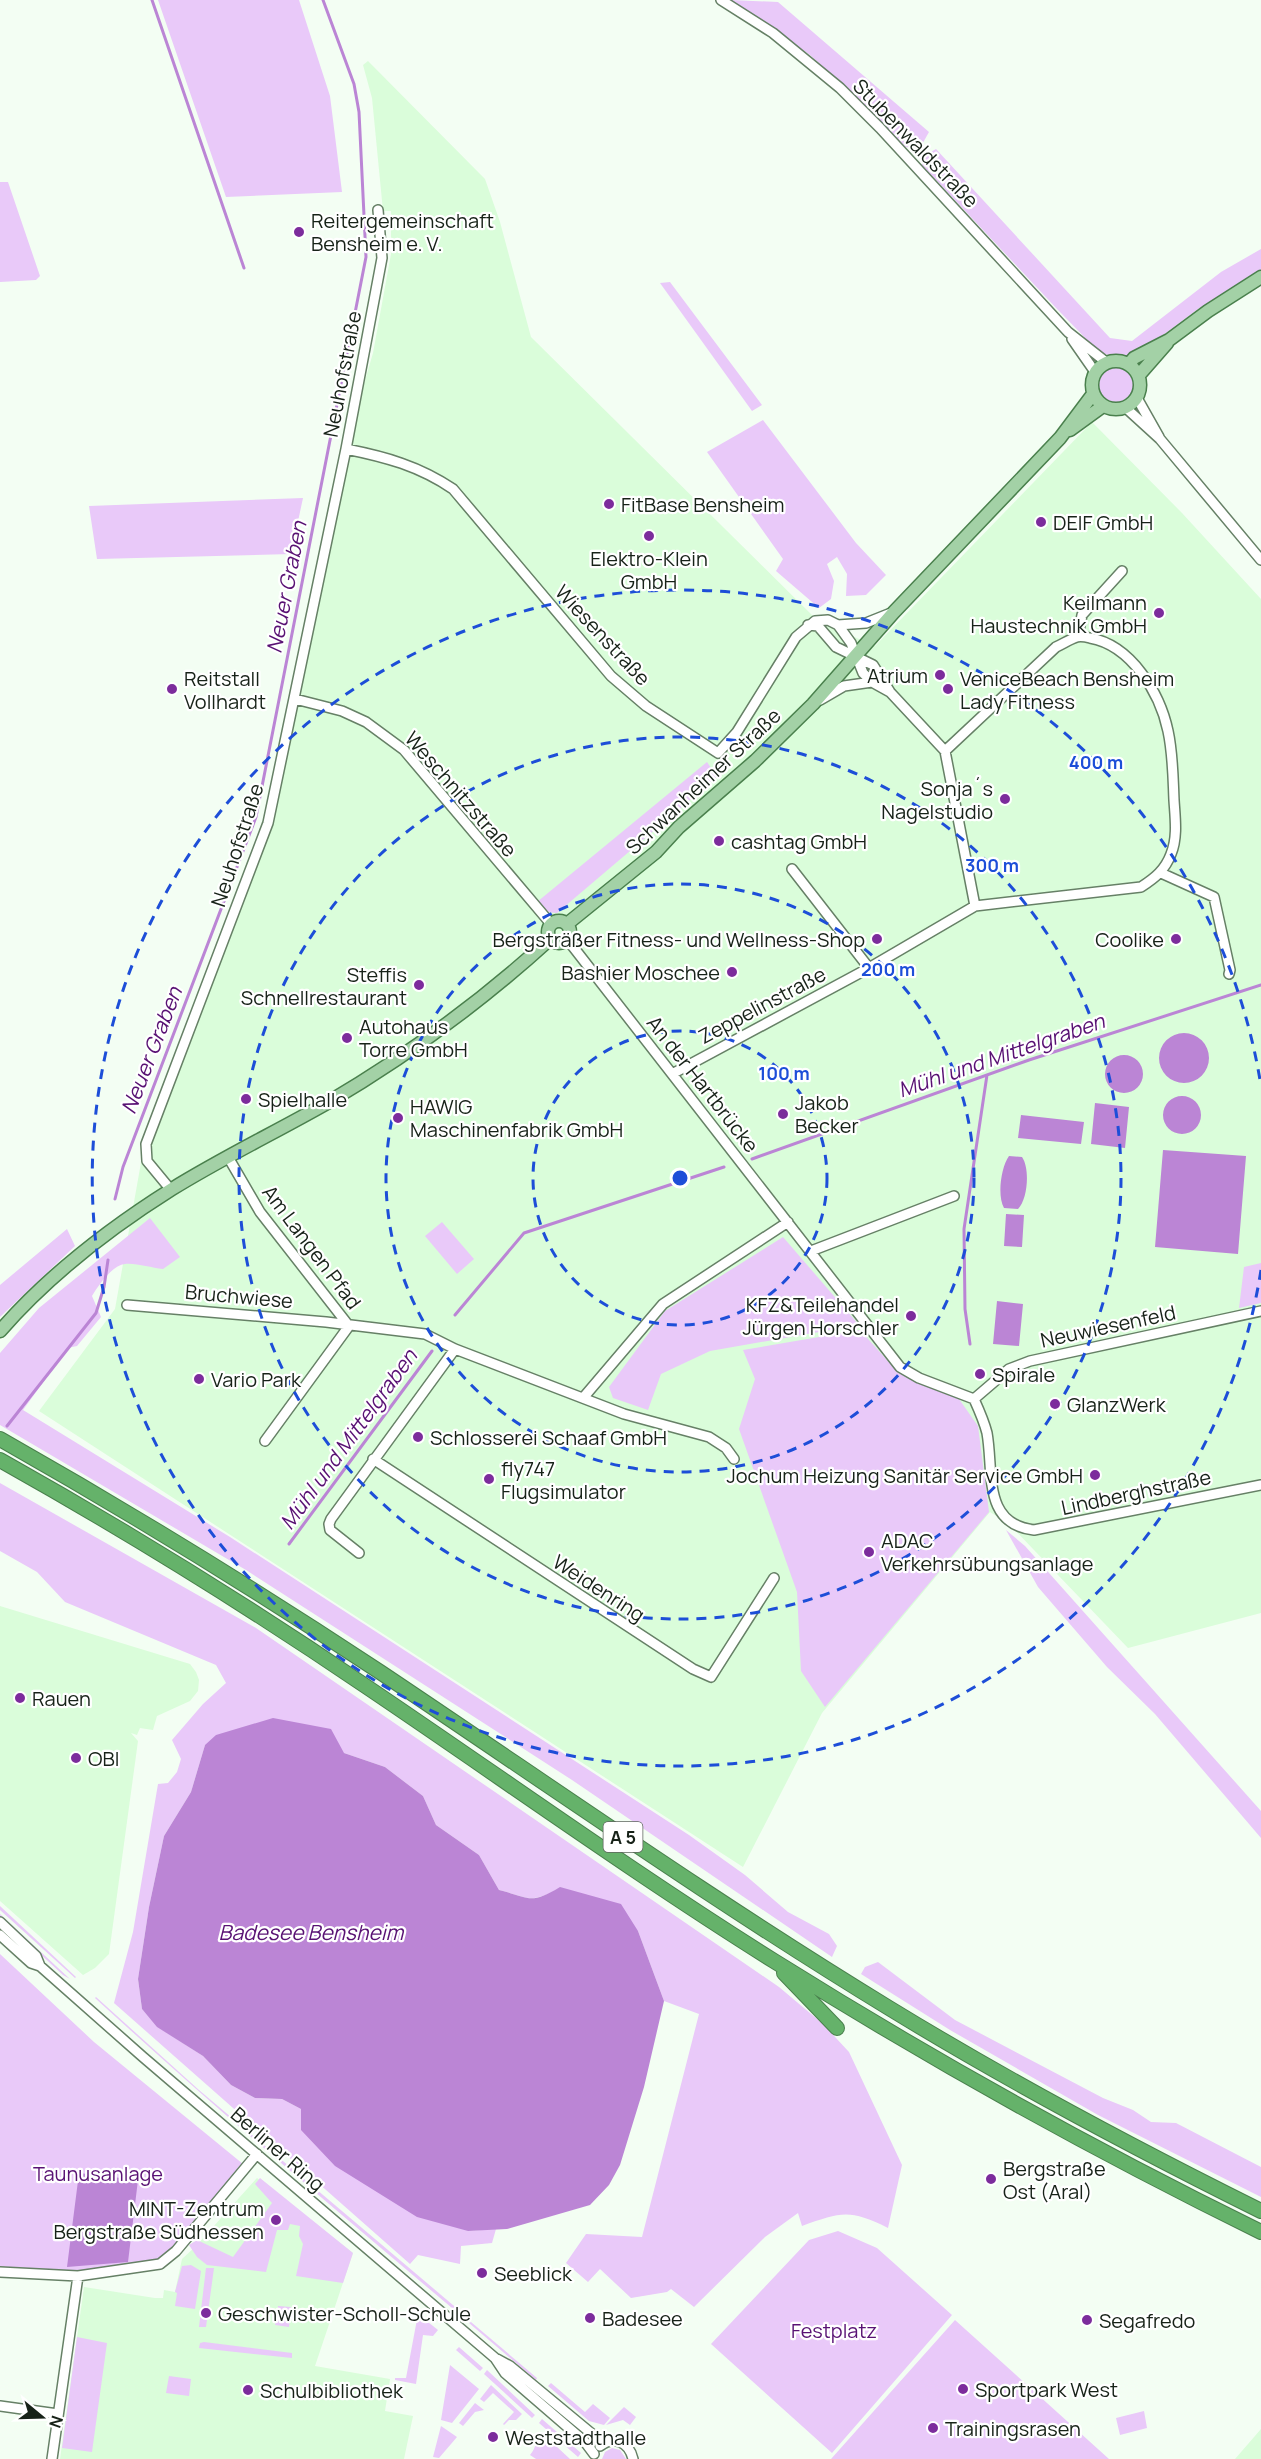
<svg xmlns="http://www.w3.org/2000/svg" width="1261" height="2459" font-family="Manrope,sans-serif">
<rect width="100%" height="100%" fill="#f3fef3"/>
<path fill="#dafdda" d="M368 61 485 179 500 222 531 337 818 621 875 646 1092 422 1182 513 1261 599V1613L1128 1648 1009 1524 990 1512 822 1713 743 1867 39 1411 115 1309 142 1157 198 1022 273 824 301 692 347 442 373 353 391 254V211H383L372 98 363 65Z
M0 1606 190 1664 196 1672 199 1680 198 1691 190 1701 157 1716 153 1730 140 1728 137 1735 131 1733 138 1741 109 1954 95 1968 83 1975 0 1901Z
M257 2178 353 2253 315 2366 390 2379 385 2411 413 2416 404 2459H60L84 2287 155 2298H163L164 2290 175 2292 182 2259 196 2246Z
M1261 2429V2459H1235Z"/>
<path fill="#e9c9f9" d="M158 0H299L330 96 342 192 226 197Z
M731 0 778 2 929 132 920 148 905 147 862 103 810 55Z
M936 149 1110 338 1132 341 1221 272 1261 249V270L1198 309 1143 350 1131 356 1108 355 1098 351 1058 310 922 165V157Z
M0 182H8L40 276 36 280 0 282Z
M670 282 762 405 752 411 660 283Z
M1099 385a18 18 0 1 1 36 0a18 18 0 1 1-36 0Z
M763 420 856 543 886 575 866 595 846 596 847 574 837 557 827 564 834 581 831 599 819 608 776 571 783 559 707 452Z
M303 498 291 554 97 559 89 506Z
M707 762 717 777 557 913C548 913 543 910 537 902Z
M150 1218 180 1257 163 1269C151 1268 137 1263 125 1264 112 1265 98 1286 92 1296L101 1317 77 1346 68 1348 23 1410 230 1537 689 1835 745 1875 788 1912 829 1934 837 1946 832 1957 572 1780 246 1570 0 1425V1353L39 1308Z
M442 1222 474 1259 457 1274 425 1236Z
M67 1229 75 1246 0 1317V1285Z
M783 1237 859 1325 710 1351 661 1374 648 1410 613 1398 609 1387 665 1311Z
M1261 1263V1303L1239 1308 1244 1267Z
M860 1330 896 1370 910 1379 959 1399 978 1426 989 1512 825 1707 801 1671 797 1592 739 1429 755 1379 743 1350Z
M0 1483 256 1628 779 1987 823 2024 849 2052 902 2165 888 2228C849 2209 842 2212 802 2226L798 2213 765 2237 694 2307 671 2289 667 2292 631 2298 600 2269 588 2282 566 2263 586 2234 642 2237 699 2014 664 2001 638 1931 560 1888C530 1904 530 1898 499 1890L479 1855 436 1825 423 1796 385 1767 344 1753 205 1745 191 1792 164 1836 149 1907 138 1979 142 2009 158 2027 203 2056 231 2085 255 2098 282 2099 301 2109 468 2231 496 2229 492 2243 461 2246 460 2264 418 2255 410 2264 114 2003 133 1932 158 1784 168 1783 177 1772 181 1759 172 1740 203 1704 226 1683 216 1665 65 1602 37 1572 0 1551Z
M1006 1530 1025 1546 1261 1811V1838L1155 1714 1107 1667 1038 1587Z
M0 1906 76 1977 75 1978 0 1910Z
M0 1914 70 1979 63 1975 0 1917Z
M0 1954 94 2042 243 2164 172 2254 160 2264 96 2273 0 2267Z
M878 1962 955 2020 1103 2098 1133 2110 1151 2122 1176 2123 1261 2167V2197L1098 2115 950 2030 861 1974 865 1967Z
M96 1997 199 2090 460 2311 458 2313C335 2210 213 2106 95 1998Z
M260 2178 353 2253 343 2283 296 2276 303 2244 299 2236 300 2226 290 2224 288 2230H277L266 2272 207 2265 197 2257 189 2245 197 2240 233 2257 272 2203 255 2184Z
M838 2231 877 2248 952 2315 832 2453 711 2344 809 2240Z
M191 2265 201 2271 195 2309 175 2306 177 2293 175 2292 182 2266Z
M206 2268H214L206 2327H199Z
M278 2306 291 2307 289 2327 275 2325Z
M418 2314 438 2330 433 2336 423 2335 416 2384 395 2380V2378H406Z
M955 2320 1109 2459H831Z
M471 2322 537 2378 536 2380 469 2323Z
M77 2337 107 2343 92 2452 62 2448Z
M204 2342 292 2353V2358L199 2348 200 2343Z
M459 2347 483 2368 480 2371 456 2350Z
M450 2365 479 2389 452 2423 441 2420Z
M487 2370 535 2415 532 2418 484 2374Z
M169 2376 191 2379 189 2396 166 2393Z
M551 2383 585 2412 593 2404 610 2418 604 2425 589 2421 548 2386Z
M491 2385 522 2414 516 2420H509L504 2425 503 2424 514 2412 493 2393 484 2402 480 2399Z
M475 2403 484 2410 475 2412 463 2426 459 2423Z
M624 2407 636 2417 630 2425 623 2420 606 2425Z
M1144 2411 1147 2428 1120 2435 1116 2418Z
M542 2419 581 2453 578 2457 539 2423Z
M441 2426 457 2437 439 2458 433 2457Z
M542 2433 570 2459H536L530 2455C537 2447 535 2440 542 2433Z
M612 2448 620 2450 626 2459H602L605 2452Z"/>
<path fill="#bb85d5" d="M1159 1058a25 25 0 1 1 50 0a25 25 0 1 1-50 0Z
M1105 1074a19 19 0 1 1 38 0a19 19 0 1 1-38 0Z
M1163 1115a19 19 0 1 1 38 0a19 19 0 1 1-38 0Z
M1095 1103 1129 1107 1125 1148 1091 1144Z
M1021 1115 1084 1122 1081 1144 1018 1138Z
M1163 1150 1246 1156 1238 1254 1155 1247Z
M1009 1156 1022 1157C1030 1168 1028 1199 1018 1209L1004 1208C997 1196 1001 1167 1009 1156Z
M1006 1214 1024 1215 1022 1247 1004 1246Z
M997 1301 1023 1304 1019 1346 993 1344Z
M273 1718 331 1729 344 1753 385 1767 423 1796 436 1825 479 1855 499 1890C530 1898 530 1905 560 1887L621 1904 638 1931 664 2001 644 2087 620 2165 609 2185 590 2205 507 2229 468 2231 417 2217 335 2166 301 2130V2109L282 2099 255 2098 231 2085 203 2056 157 2027 142 2009 138 1979 149 1907 164 1836 191 1792 205 1745 216 1735Z
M79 2173 138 2180 128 2262 67 2267Z"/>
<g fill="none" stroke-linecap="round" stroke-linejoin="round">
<path stroke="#bb85d5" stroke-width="3" d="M152 0 244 268
M752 1159 1029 1060 1261 985
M115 1199 123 1167 256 817 366 257 359 112 354 84 323 0
M455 1315 524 1233 724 1167
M970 1344 965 1309 964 1229 987 1075
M7 1426 96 1313 104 1287 108 1260
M289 1544 432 1351"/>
<g stroke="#668066" stroke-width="12">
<path id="minor" d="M721 0 773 33 840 88 880 128 1068 332 1106 362
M1072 339 1095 372
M1137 398 1159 437
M1126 408 1160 439 1261 560
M346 449C386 457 419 466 453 489L611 676 646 706 718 753 737 732 796 637 815 621 828 620 838 625 851 643 863 673 872 682 890 692
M838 625 866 623 891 613
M1078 636 1082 615 1122 571
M295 699 342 711 366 722 404 750 551 924
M820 700 844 686 872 682
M945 751 1056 647C1063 644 1070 639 1077 637 1081 636 1086 637 1090 638 1131 645 1160 693 1168 731 1173 754 1173 777 1174 800 1175 817 1178 837 1171 854 1165 870 1155 878 1141 887L975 906
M792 869 869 968
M1161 873 1214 897 1230 970 1229 974
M567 939 900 1367 919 1378 974 1399C979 1410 984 1421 987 1433 994 1472 982 1524 1034 1530L1261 1485
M672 1074 869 968 975 906 945 751 890 692 873 665 836 647 818 626 808 625
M228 1157 260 1212 349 1326
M171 1190 147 1161 146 1144 268 823 346 449 382 258 378 210
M811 1251 954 1196
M127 1305 326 1322 425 1334 455 1349 624 1414 709 1437 726 1448 734 1459
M583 1398 663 1304 788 1222
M974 1399 1009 1369 1030 1361 1261 1311
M265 1441 349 1326
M373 1459 693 1669 711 1677 774 1578
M359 1553 330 1530 329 1524 331 1519 455 1349
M0 1922 36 1956 40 1966
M0 1935 31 1963 40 1966 143 2057 495 2358 505 2373 585 2442 594 2454
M0 2272 78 2276 160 2264 176 2251 257 2154
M497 2359 510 2366 603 2443
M0 2406 58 2414
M600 2446C614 2435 629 2442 633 2459
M52 2459 78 2276"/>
</g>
<g stroke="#4a804d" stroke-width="15">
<path id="major" d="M1092 385a24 24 0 1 1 48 0a24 24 0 1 1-48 0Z
M1129 364 1134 358 1169 340 1208 311 1261 277
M1139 375 1167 343
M1070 430 1103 406
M548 932a11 11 0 1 1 22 0a11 11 0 1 1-22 0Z
M567 924 656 852 679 827 755 761 813 704 894 612 1060 438 1093 394
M0 1331C48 1276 110 1228 172 1189 222 1158 276 1132 327 1103 407 1056 482 1001 550 939"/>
</g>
<g stroke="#4a804d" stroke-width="16">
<path id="highway" d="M0 1439C129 1512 256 1590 380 1672 549 1785 715 1902 889 2008 1010 2082 1134 2148 1261 2211
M0 1460C125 1530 248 1606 367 1687 502 1778 635 1874 774 1961 932 2060 1094 2150 1261 2232
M784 1973 837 2028"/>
</g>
<use href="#minor" stroke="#fff" stroke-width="9"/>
<use href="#major" stroke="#a3d1a6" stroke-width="12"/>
<use href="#highway" stroke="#65b26a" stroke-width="14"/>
</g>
<g fill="none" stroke="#1d4ed8" stroke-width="3" stroke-dasharray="10 8">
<circle cx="680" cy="1178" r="147"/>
<circle cx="680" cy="1178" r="294"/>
<circle cx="680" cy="1178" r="441"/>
<path d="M1261 1270A588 588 0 1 1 1261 1086"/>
</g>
<g fill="#7c2c9c" stroke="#fff" stroke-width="2">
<circle cx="299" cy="232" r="6"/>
<circle cx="609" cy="504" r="6"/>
<circle cx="1041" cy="522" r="6"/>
<circle cx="649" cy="536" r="6"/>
<circle cx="1159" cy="613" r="6"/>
<circle cx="940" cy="675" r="6"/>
<circle cx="172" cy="689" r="6"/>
<circle cx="948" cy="689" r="6"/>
<circle cx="1005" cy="799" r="6"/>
<circle cx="719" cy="841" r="6"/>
<circle cx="877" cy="939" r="6"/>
<circle cx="1176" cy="939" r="6"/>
<circle cx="732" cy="972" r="6"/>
<circle cx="419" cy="985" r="6"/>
<circle cx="347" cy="1038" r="6"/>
<circle cx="246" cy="1099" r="6"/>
<circle cx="783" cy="1114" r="6"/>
<circle cx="398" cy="1118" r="6"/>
<circle cx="911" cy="1316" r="6"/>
<circle cx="980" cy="1374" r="6"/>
<circle cx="199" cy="1379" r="6"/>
<circle cx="1055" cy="1404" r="6"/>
<circle cx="418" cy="1437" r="6"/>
<circle cx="1095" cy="1475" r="6"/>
<circle cx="489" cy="1479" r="6"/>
<circle cx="869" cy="1552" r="6"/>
<circle cx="20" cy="1698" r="6"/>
<circle cx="76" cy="1758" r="6"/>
<circle cx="991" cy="2179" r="6"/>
<circle cx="276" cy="2220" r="6"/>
<circle cx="482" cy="2273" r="6"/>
<circle cx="206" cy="2313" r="6"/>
<circle cx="590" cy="2318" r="6"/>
<circle cx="1087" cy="2320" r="6"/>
<circle cx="963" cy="2389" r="6"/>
<circle cx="248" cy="2390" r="6"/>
<circle cx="933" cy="2428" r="6"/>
<circle cx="493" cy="2437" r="6"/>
</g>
<g text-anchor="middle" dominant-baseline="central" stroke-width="4.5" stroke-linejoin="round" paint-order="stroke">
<rect fill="#fff" stroke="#5d645d" stroke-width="1.5" x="603.5" y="1822" width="39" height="30" rx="4.5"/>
<g font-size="18" font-weight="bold" fill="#172218">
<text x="623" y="1837">A 5</text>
</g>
<g font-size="20" fill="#172218" stroke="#fff">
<text transform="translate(916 143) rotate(46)">Stubenwaldstraße</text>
<text transform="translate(342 374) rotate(-79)">Neuhofstraße</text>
<text transform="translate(603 635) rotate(47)">Wiesenstraße</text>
<text transform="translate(703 781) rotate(-43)">Schwanheimer Straße</text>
<text transform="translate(461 794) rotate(49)">Weschnitzstraße</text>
<text transform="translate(237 845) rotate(-72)">Neuhofstraße</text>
<text transform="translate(762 1005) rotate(-28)">Zeppelinstraße</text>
<text transform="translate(703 1084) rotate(52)">An der Hartbrücke</text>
<text transform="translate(312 1247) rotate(53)">Am Langen Pfad</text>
<text transform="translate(239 1296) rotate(5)">Bruchwiese</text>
<text transform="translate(1108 1326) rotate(-12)">Neuwiesenfeld</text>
<text transform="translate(1136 1492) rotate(-12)">Lindberghstraße</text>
<text transform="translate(599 1588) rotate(33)">Weidenring</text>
<text transform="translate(278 2149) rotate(41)">Berliner Ring</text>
</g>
<g font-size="20" fill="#172218" stroke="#fff" text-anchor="start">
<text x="311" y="220">Reitergemeinschaft<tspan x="311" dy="23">Bensheim e. V.</tspan></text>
<text x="621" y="504">FitBase Bensheim</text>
<text x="1053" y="522">DEIF GmbH</text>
<text x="649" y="558" text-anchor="middle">Elektro-Klein<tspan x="649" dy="23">GmbH</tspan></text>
<text x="1147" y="602" text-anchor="end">Keilmann<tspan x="1147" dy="23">Haustechnik GmbH</tspan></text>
<text x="928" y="675" text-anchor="end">Atrium</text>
<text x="184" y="678">Reitstall<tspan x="184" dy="23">Vollhardt</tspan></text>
<text x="960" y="678">VeniceBeach Bensheim<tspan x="960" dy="23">Lady Fitness</tspan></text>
<text x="993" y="788" text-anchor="end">Sonja´s<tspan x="993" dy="23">Nagelstudio</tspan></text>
<text x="731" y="841">cashtag GmbH</text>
<text x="865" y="939" text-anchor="end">Bergsträßer Fitness- und Wellness-Shop</text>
<text x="1164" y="939" text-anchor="end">Coolike</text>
<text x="720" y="972" text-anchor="end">Bashier Moschee</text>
<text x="407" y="974" text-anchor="end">Steffis<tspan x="407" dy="23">Schnellrestaurant</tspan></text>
<text x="359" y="1026">Autohaus<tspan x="359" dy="23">Torre GmbH</tspan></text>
<text x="258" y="1099">Spielhalle</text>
<text x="795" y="1102">Jakob<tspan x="795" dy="23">Becker</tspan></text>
<text x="410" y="1106">HAWIG<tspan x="410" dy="23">Maschinenfabrik GmbH</tspan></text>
<text x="899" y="1304" text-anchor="end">KFZ&amp;Teilehandel<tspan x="899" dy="23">Jürgen Horschler</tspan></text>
<text x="992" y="1374">Spirale</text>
<text x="211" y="1379">Vario Park</text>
<text x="1067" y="1404">GlanzWerk</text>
<text x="430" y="1437">Schlosserei Schaaf GmbH</text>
<text x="501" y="1468">fly747<tspan x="501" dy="23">Flugsimulator</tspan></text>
<text x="1083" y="1475" text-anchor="end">Jochum Heizung Sanitär Service GmbH</text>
<text x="881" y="1540">ADAC<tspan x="881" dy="23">Verkehrsübungsanlage</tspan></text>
<text x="32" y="1698">Rauen</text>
<text x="88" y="1758">OBI</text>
<text x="1003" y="2168">Bergstraße<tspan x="1003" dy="23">Ost (Aral)</tspan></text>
<text x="264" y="2208" text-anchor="end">MINT-Zentrum<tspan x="264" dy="23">Bergstraße Südhessen</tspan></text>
<text x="494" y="2273">Seeblick</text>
<text x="218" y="2313">Geschwister-Scholl-Schule</text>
<text x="602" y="2318">Badesee</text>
<text x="1099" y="2320">Segafredo</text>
<text x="975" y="2389">Sportpark West</text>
<text x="260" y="2390">Schulbibliothek</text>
<text x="945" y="2428">Trainingsrasen</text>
<text x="505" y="2437">Weststadthalle</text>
</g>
<g font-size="20" fill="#591274" stroke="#fff">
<text x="98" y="2173">Taunusanlage</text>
<text x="834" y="2330">Festplatz</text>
</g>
<g font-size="21" font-style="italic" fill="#581173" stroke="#fff">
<text transform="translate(286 587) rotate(-79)">Neuer Graben</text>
<text transform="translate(151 1050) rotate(-69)">Neuer Graben</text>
<text transform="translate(1001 1055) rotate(-19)">Mühl und Mittelgraben</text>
<text transform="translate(348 1439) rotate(-54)">Mühl und Mittelgraben</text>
<text x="311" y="1932">Badesee Bensheim</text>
</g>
</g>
<circle cx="680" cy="1178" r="9" fill="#1d4ed8" stroke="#fff" stroke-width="3"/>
<g font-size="18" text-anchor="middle" font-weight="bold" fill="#1d4ed8" stroke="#fff" stroke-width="4.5" stroke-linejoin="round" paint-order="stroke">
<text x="1096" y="769">400 m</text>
<text x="992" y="872">300 m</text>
<text x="888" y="976">200 m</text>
<text x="784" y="1080">100 m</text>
</g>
<g transform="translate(42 2417) rotate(109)" stroke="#ffffff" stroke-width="4.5" paint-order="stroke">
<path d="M0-4.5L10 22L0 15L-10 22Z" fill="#172218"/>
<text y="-9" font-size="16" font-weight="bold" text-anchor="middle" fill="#172218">N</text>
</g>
</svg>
